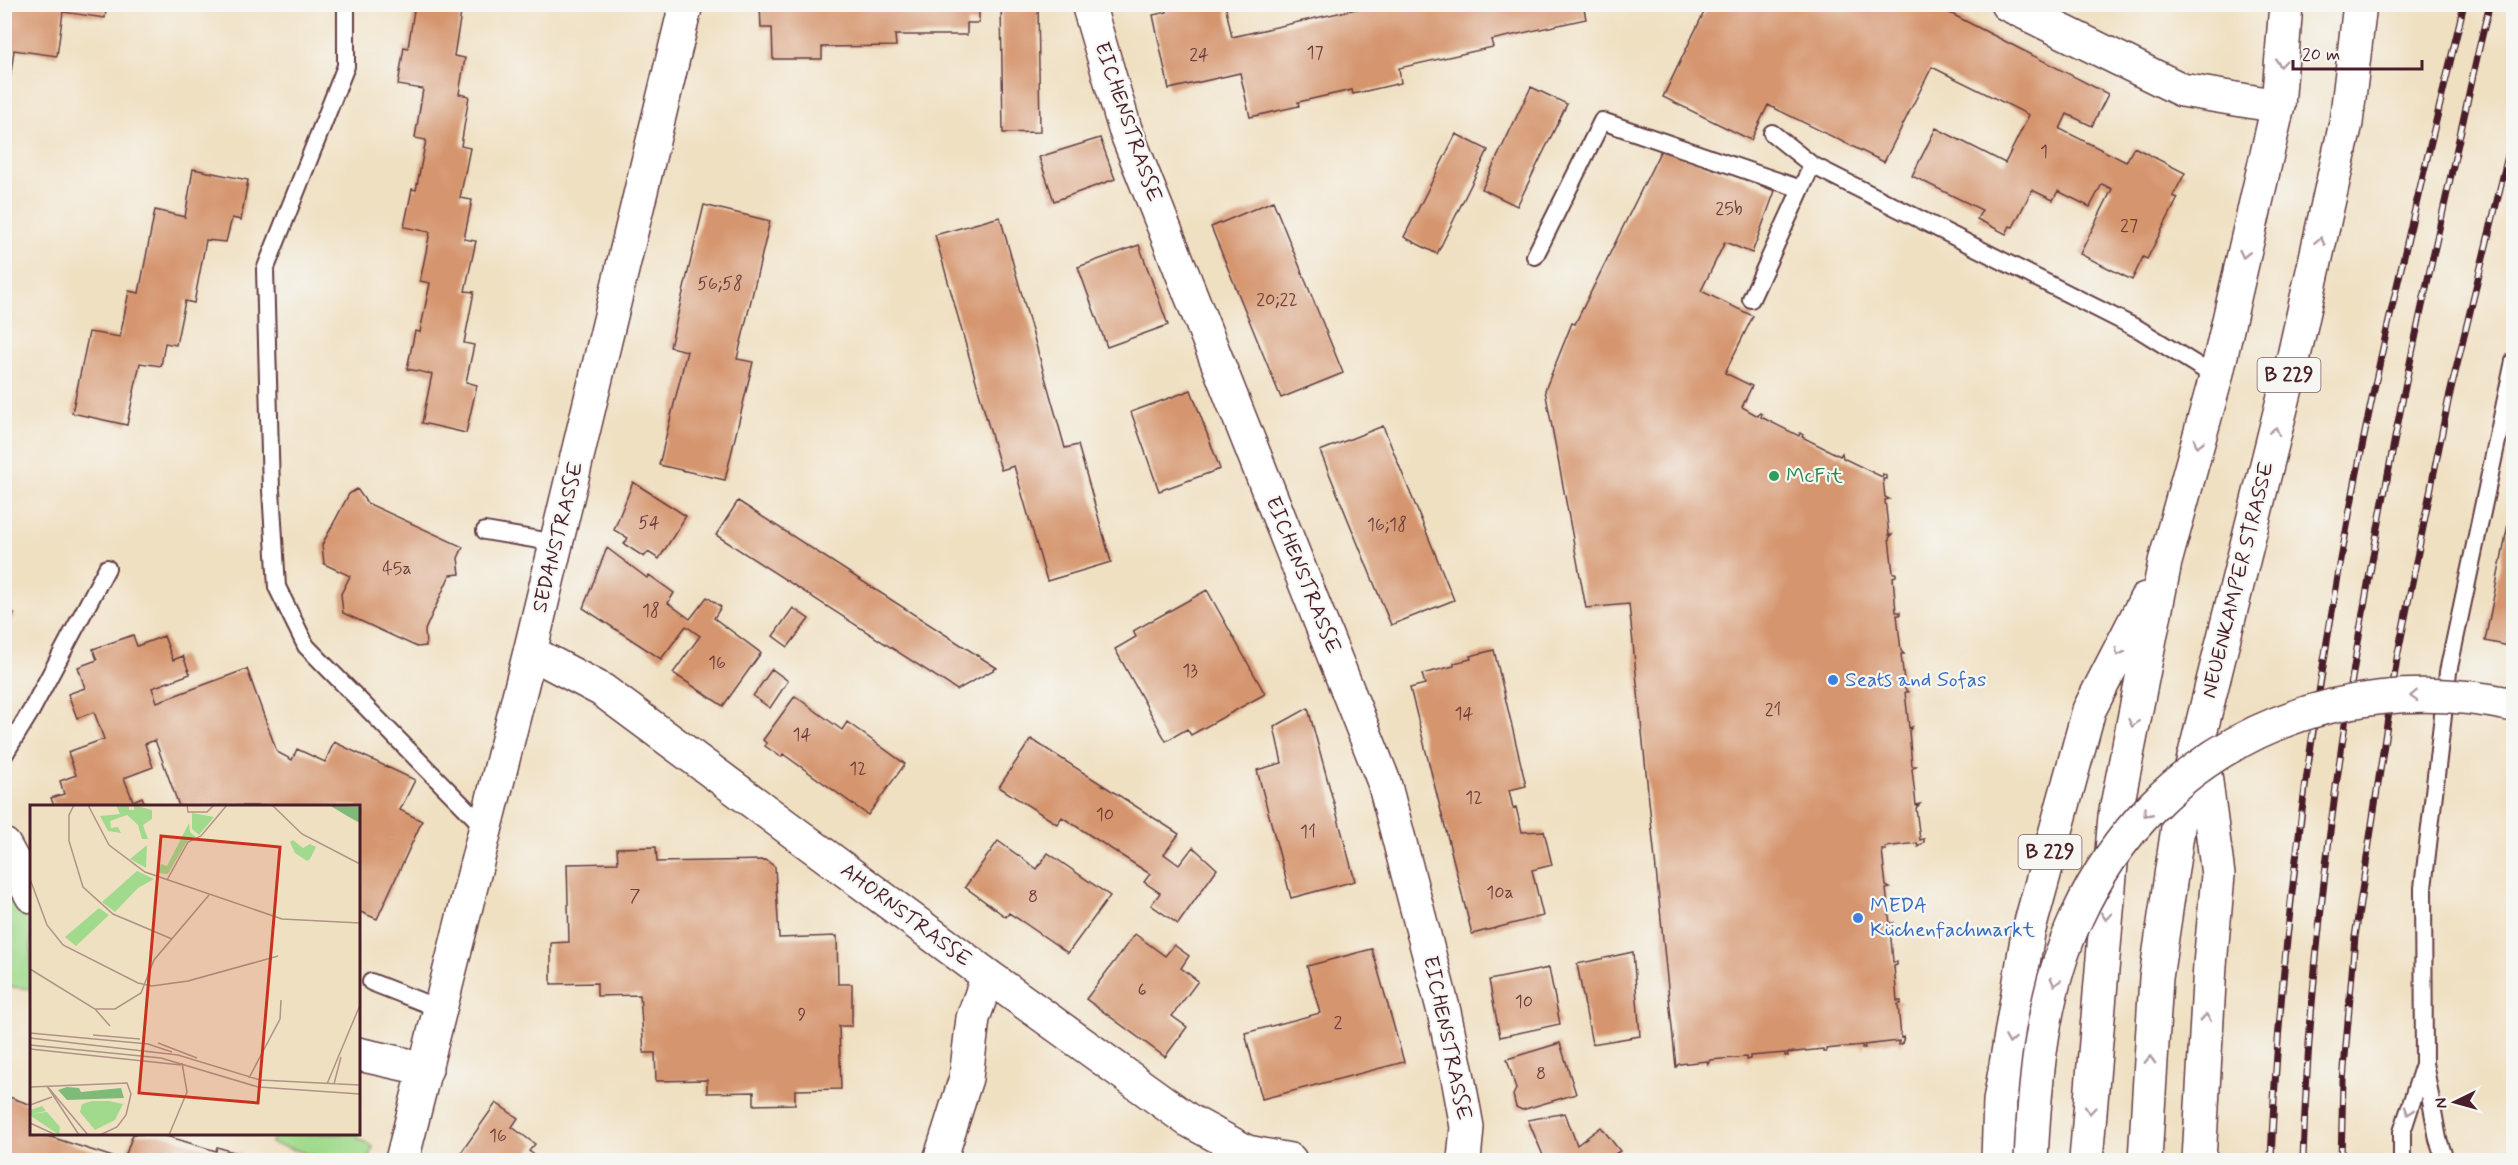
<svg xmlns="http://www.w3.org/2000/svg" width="2518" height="1165" font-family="Mynerve,sans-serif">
<rect width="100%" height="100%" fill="#f6f6f2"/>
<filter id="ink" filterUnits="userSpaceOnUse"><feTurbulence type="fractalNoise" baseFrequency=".0167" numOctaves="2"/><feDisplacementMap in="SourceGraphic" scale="12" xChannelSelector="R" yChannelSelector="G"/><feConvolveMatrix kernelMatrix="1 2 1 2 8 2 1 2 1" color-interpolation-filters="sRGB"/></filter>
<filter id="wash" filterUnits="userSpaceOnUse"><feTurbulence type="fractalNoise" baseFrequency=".008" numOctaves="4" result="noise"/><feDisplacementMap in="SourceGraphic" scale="24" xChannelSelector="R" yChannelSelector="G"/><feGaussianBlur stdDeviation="1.35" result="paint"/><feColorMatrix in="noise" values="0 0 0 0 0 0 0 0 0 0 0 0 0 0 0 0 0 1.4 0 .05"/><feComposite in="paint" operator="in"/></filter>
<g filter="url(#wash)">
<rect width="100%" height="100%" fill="#f0e0c2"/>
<path fill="#a1da8c" stroke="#767c5c" stroke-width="1.5" d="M4 879 23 912 31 916V989L5 986Z
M274 1134H357L358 1138 373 1147 369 1160H331L271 1143Z"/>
<g id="blocks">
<path fill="#d5956e" d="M4 4H107L105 18 63 12 57 56 14 50 9 88H4Z
M415 4 462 7 454 56 465 58 459 94 469 96 461 146 470 148 460 198 472 200 464 239 476 241 465 291 474 292 464 343 474 345 466 382 477 385 466 433 422 423 432 374 407 369 415 331 420 332 430 283 420 281 430 232 404 227 412 189 416 190 426 140 415 138 423 89 398 85 404 47 408 48Z
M760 4H979V23H967V35H895L896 46 822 47V59H773L772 28H761Z
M1001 4H1038L1040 132 1003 133Z
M1165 4H1225L1232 37 1378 4H1583L1586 19 1491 40 1493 47 1399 68 1401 83 1353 94 1352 90 1298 102 1299 106 1250 117 1240 73 1169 89 1153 15 1167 12Z
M1708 4H1929L1940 8 2108 94 2092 126 2067 114 2060 129 2126 162 2134 147 2185 173 2173 196 2178 198 2147 259 2143 257 2132 280 2080 254 2112 189 2102 184 2090 207 2058 191 2053 200 2032 190 2013 227 2010 226 2006 234 1977 219 1982 210 1912 176 1936 128 2005 163 2029 115 1932 67 1884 162 1768 105 1751 140 1663 97Z
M1531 87 1567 104 1517 206 1482 189Z
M1456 134 1488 150 1437 254 1404 237Z
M1100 138 1115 179 1054 201 1039 157Z
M1662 148 1775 191 1752 253 1725 242 1701 291 1753 316 1725 373 1752 386 1742 407 1758 416 1760 413 1762 414 1761 417 1799 436 1800 433 1803 435 1802 437 1840 456 1842 453 1843 458 1882 477 1883 474 1886 476V479H1883L1885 497 1889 499 1885 500 1889 535H1892L1889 538 1893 573H1896V576L1893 577 1896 612H1900V615H1897L1901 651 1904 654H1901L1905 689 1908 692H1905L1909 728 1912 727 1909 731 1912 766H1916L1912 769 1916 805 1920 804 1916 808 1920 840 1924 839V842L1918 847 1917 843 1885 847 1886 850H1882L1886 886 1890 888 1886 889 1890 924 1893 923 1890 927 1893 962H1897V965L1894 966 1897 1001H1901V1004H1898L1901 1038 1904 1037 1902 1044 1899 1045V1041L1864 1045 1865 1048H1862V1045L1826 1049V1052H1823V1049L1787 1053 1788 1056H1785V1053L1750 1056V1059L1746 1060V1057L1710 1060 1708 1064 1707 1061 1679 1064 1676 1067 1629 604 1586 608 1545 390 1572 323 1575 324Z
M193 169 248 180 241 220 232 218 226 242 206 240 194 303 185 301 176 345 165 343 161 366 140 363 127 425 72 413 89 332 120 337 129 291 139 293 155 210 185 217Z
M1273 201 1343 373 1281 398 1211 227Z
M704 205 770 221 737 359 753 362 725 480 659 465 687 351 670 347Z
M1000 217 1065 448 1078 445 1111 562 1047 581 1014 466 1001 470 935 235Z
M1139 245 1168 325 1107 347 1078 267Z
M1191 390 1220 469 1159 491 1131 412Z
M1383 426 1454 600 1391 625 1320 451Z
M633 482 686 516 659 559 648 552 644 557 624 544 628 538 614 530Z
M357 489 367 503 463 547 458 558 460 574 450 575 425 630 426 646 417 647 343 613 341 594 350 576 324 564 322 545 349 494Z
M738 501 997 668 957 690 716 535Z
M2512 504H2514V647L2485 641Z
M607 548 647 578 649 575 674 593 668 603 690 619 707 597 721 607 714 618 761 653 723 706 673 673 700 636 686 626 661 659 583 608Z
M1207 590 1265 694 1191 735 1187 729 1166 741 1115 649 1136 637 1133 631Z
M793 608 809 619 788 647 773 636Z
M4 610 14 614 4 634Z
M133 635 137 646 164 636 173 660 183 656 190 674 152 688 157 702 247 669 277 752 292 760 297 749 325 762 334 742 415 780 400 810 422 821 377 919 358 911V806H179L155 740 145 744 153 767 124 778 133 801 142 797 146 806H54L51 798 64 794 60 781 76 775 68 752 104 739 94 712 77 718 68 694 85 688 78 667 97 660 93 649Z
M1494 650 1526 786 1509 790 1513 808 1516 807 1522 832 1544 831 1552 865 1532 870 1543 916 1472 934 1410 688 1425 684 1422 674 1454 666V663L1471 659 1470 656Z
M772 669 788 681 770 708 753 696Z
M795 696 842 730 847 722 905 764 868 815 783 754 781 757 765 746 766 743 763 740Z
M1308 708 1355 881 1291 898 1257 770 1282 763 1274 727Z
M1031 739 1179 834 1164 854 1179 865 1193 847 1217 869 1178 924 1151 905 1160 893 1144 882 1150 874 1062 817 1057 824 999 787Z
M998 841 1037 869 1048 853 1110 896 1068 953 1023 922 1009 913 1006 917 965 887Z
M656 847 657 862 766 860 775 867 779 938 837 936 838 984H852V1026H839L841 1089 795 1090V1104L754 1105V1092L707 1093V1080L656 1081 655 1053H644L640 995 597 996V983L551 984V943L569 942 567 864 618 863 617 848Z
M1135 934 1165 956 1174 945 1189 956 1181 968 1198 981 1172 1016 1187 1027 1165 1057 1086 999Z
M1372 949 1404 1062 1262 1099 1245 1033 1320 1013 1307 966Z
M1633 952 1640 1036 1592 1044 1577 964Z
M1549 968 1560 1024 1500 1037 1489 980Z
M1560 1043 1576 1094 1522 1110 1516 1107 1513 1095 1516 1089 1507 1059Z
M9 1097 32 1105V1134H49L48 1136 122 1160H4V1100Z
M496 1103 518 1118 512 1127 535 1144 529 1151 542 1160H469L460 1154Z
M1565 1113 1577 1145 1601 1127 1620 1151 1615 1154 1620 1160H1545L1528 1120Z
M133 1134H160L216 1151 217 1147 259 1160H124Z"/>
</g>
</g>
<g filter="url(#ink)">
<use href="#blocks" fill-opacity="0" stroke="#633c42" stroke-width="1.5"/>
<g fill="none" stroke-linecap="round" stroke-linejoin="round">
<g stroke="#633c42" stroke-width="20">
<path id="service" d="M346 4V66L265 270 271 490 277 587 306 646 485 828
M1772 133 1812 165 2140 330 2216 377
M1535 256 1602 121 1801 189
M1751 299 1812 165
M485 531 557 543
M4 755 31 711 107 568
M371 982 440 1009
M2402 1160V1132L2423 1067
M2445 1160 2438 1139 2424 1063 2423 888 2448 672 2514 361"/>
</g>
<g stroke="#633c42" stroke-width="36">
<path id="minor" d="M1088 4 1125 129 1384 782 1444 1012 1459 1083 1467 1127 1464 1160
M2007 4 2182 90 2278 106
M530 652 602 690 988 976 1188 1120 1247 1152 1290 1160
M4 845 32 896
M358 1054 426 1069
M402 1160 530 652 686 4
M940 1160 966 1078 973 1018 988 976"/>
</g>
<g stroke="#633c42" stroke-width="36">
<path id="primary" d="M1998 1160 2000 1101 2028 933 2089 710 2146 599
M2086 1160 2115 816 2165 562 2216 377 2278 106 2286 4
M2145 1160 2156 978 2180 814 2294 356 2346 123 2360 4
M2199 1160 2210 965 2218 875 2202 751"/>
</g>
<use href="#service" stroke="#fff" stroke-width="16"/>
<use href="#minor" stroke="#fff" stroke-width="33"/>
<use href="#primary" stroke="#fff" stroke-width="33"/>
<g stroke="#4a1f2b" stroke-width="7">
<path id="rail" d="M2271 1160C2280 938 2311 718 2352 499 2383 333 2425 169 2464 4
M2303 1160C2311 907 2352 656 2401 407 2418 321 2438 234 2457 148 2468 100 2477 52 2490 4
M2341 1160 2343 1081 2355 937 2397 658 2448 402 2514 131"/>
</g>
<use href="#rail" stroke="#f6f6f2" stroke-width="4.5" stroke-dasharray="14" stroke-linecap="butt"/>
<g stroke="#633c42" stroke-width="36" stroke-linecap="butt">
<path id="primary-bridge" d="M2031 1160C2035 1079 2042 992 2077 917 2155 746 2333 666 2514 705"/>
</g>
<use href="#primary-bridge" stroke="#fff" stroke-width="33"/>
</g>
<defs><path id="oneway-chevron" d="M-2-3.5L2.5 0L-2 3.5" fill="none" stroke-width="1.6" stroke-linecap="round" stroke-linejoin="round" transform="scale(1.5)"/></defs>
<g stroke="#ae9aa0">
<use href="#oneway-chevron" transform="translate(2281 63) rotate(95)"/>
<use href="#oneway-chevron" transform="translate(2320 241) rotate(-78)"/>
<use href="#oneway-chevron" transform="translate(2244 254) rotate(103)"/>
<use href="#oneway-chevron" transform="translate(2275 431) rotate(-76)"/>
<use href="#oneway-chevron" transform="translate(2198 443) rotate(105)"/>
<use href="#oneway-chevron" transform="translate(2119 652) rotate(117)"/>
<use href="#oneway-chevron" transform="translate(2414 696) rotate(178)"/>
<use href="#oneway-chevron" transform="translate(2133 723) rotate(101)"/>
<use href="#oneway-chevron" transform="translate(2147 813) rotate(132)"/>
<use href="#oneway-chevron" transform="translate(2106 916) rotate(95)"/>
<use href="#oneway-chevron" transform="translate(2055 982) rotate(104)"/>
<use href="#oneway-chevron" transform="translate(2206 1018) rotate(-86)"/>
<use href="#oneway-chevron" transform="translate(2010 1040) rotate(99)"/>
<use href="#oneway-chevron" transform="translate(2150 1060) rotate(-88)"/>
<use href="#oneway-chevron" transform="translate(2090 1110) rotate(95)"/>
<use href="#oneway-chevron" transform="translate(2409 1111) rotate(108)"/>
</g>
</g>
<circle fill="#2e9e5b" stroke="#f6f6f2" stroke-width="2" cx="1774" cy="476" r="6"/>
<g fill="#3f7fe0" stroke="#f6f6f2" stroke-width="2">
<circle cx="1833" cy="680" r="6"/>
<circle cx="1858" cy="918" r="6"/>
</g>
<g text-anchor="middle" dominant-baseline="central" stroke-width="4.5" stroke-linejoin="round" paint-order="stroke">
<g font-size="18" fill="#6d3c3c">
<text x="1315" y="53">17</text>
<text x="1199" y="55">24</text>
<text x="2044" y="152">1</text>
<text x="1729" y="209">25b</text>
<text x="2129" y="226">27</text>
<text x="720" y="284">56;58</text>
<text x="1277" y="300">20;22</text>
<text x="649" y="523">54</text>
<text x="1387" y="525">16;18</text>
<text x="397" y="569">45a</text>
<text x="651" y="611">18</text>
<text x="717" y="663">16</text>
<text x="1190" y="671">13</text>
<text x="1773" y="710">21</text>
<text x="1464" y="714">14</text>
<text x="802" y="735">14</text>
<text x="858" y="769">12</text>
<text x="1474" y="798">12</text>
<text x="1105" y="815">10</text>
<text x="1308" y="832">11</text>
<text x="1500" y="893">10a</text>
<text x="635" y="896">7</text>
<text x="1033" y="897">8</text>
<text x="1142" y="990">6</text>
<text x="1524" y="1002">10</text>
<text x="802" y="1015">9</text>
<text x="1338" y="1023">2</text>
<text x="1541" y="1074">8</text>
<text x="498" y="1136">16</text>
</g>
<g fill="#f6f6f2" stroke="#7e6067" stroke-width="1.5">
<rect x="2257.5" y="358" width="63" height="34" rx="4.5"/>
<rect x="2018.5" y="835" width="63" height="34" rx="4.5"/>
</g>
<g font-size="20" font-weight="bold" fill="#4a1f2b">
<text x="2289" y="375">B 229</text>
<text x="2050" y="852">B 229</text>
</g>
<g font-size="21" fill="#4a1f2b" stroke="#f6f6f2">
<text transform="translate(1128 122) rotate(71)">EICHENSTRASSE</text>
<text transform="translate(558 537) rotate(-76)">SEDANSTRASSE</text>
<text transform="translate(1303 575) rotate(68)">EICHENSTRASSE</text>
<text transform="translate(2238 580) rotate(-76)">NEUENKAMPER STRASSE</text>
<text transform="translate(906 915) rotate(37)">AHORNSTRASSE</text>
<text transform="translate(1447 1038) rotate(78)">EICHENSTRASSE</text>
</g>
<g font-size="21" fill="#27864d" stroke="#f6f6f2" text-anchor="start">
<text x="1786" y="476">McFit</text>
</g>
<g font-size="21" fill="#366cbe" stroke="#f6f6f2" text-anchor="start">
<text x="1845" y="680">Seats and Sofas</text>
<text x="1870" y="906">MEDA<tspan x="1870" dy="24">Küchenfachmarkt</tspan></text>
</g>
</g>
<g transform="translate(30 805)">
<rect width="330" height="330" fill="#f0e0c2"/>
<path d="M86 0H99V5H104V0L122 5V14L113 20 118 34H112L108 20 97 10 80 16 81 23 88 22 91 28 78 26 70 11 90 9ZM162 8 184 12 169 30 162 24ZM159 18 160 27 166 32 157 36 138 69 127 68 131 59 137 61ZM263 35 273 43 280 39 286 42 280 54 277 56 265 48 260 37ZM117 40 116 63 100 54ZM107 66 124 74 108 83 85 107 72 97ZM69 103 79 110 46 141 35 132ZM62 296H79L93 299 85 315 65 325 50 307 52 299ZM12 301 16 306 1 309 17 307 30 322 29 330 1 311 0 305Z" fill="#a1da8c"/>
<path d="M299 0 330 2V18L319 12ZM37 282 49 283 51 287 91 283 94 293 37 295 28 285Z" fill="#80ba78"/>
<path fill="none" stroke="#ae9386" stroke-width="1.5" d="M44 0 39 10V36L53 82 83 109 142 134M58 0 79 40 115 67 252 114 330 118M157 0 158 7H177L184 0M242 0 272 29 330 59M0 74 17 120 33 140 108 178 122 181 158 176 248 151M137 75 158 37 171 31 197 0M0 164 65 204 80 221M65 204H85L111 188 124 155 179 90M0 228 118 239 142 247M63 230 110 234M0 233 148 250 230 275 330 280M128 238 167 253M0 240 131 253 228 282 330 289M0 244 151 260M219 273 250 214 251 195M297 279 330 200M304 279 311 252M17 281 58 330M17 281 49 330M0 282 97 278 101 289 96 310 87 322 70 330M0 300 22 292M0 318 26 330M139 330 157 287 152 258"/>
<path fill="#c8321e" fill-opacity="0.15" stroke="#c8321e" stroke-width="3" d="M131 31 250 42 228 298 109 288Z"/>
<rect width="330" height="330" fill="none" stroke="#4a1f2b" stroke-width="3"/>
</g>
<rect width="2518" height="1165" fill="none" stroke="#f6f6f2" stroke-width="24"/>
<g transform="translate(2455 1102) rotate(265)" stroke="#f6f6f2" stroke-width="4.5" paint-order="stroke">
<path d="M0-4.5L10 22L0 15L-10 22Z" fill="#4a1f2b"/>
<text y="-9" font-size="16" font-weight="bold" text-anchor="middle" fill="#4a1f2b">N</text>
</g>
<path d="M2293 60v9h129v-9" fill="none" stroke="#4a1f2b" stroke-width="3"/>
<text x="2302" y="60" font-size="18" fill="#4a1f2b" stroke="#f6f6f2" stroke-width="4.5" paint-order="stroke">20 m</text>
</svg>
